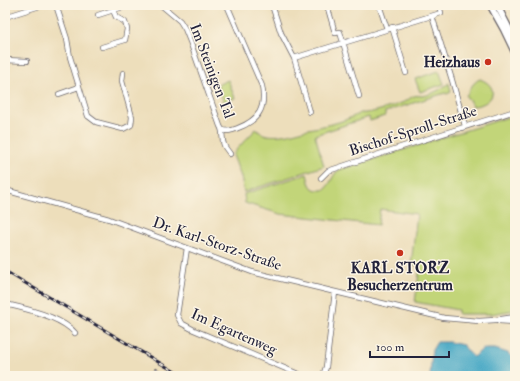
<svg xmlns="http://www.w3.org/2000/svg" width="520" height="381" font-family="'IM FELL Double Pica',serif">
<rect width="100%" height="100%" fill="#fcf5e5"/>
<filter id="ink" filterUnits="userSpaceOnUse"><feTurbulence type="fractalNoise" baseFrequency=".025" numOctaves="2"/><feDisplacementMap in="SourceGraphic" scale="8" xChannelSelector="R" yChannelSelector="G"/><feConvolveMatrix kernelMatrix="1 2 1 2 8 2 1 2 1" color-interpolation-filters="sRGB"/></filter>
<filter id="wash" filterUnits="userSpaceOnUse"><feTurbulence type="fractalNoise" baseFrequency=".012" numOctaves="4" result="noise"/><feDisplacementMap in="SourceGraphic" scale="16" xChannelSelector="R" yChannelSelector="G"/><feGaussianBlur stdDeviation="0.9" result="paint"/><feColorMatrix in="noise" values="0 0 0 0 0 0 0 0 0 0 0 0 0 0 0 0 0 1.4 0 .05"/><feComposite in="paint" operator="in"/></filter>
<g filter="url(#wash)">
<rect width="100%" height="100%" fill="#eddebb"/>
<path fill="#c2d579" stroke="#727c5a" d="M439 71 444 84 420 92 415 79Z
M480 79C501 87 493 105 473 106L466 96C470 89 473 82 480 79Z
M228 80 235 98 224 102 217 85Z
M449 83 451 92 447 94 445 93 385 112V116L370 121 369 117 315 135 324 166 244 192 241 177 233 155 237 149 256 129C259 132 262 134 267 135 279 137 293 133 304 130 323 126 343 123 360 113 368 115 398 105 406 101 408 100 411 97 414 96 416 95 420 96 423 96 433 94 441 89 449 83Z
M515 115V310L491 314H458V310L415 302 420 266 411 265 417 214 380 209 378 225 280 214 245 203 244 194 307 174C309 182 310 191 320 190 323 190 324 190 326 188 332 182 332 175 339 170Z"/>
<path fill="#45a7c5" stroke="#346480" d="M437 342H449L463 345 473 357 483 349H495L508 353 515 360V376H430L432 350Z"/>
</g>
<g filter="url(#ink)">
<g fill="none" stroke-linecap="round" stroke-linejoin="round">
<g stroke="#696468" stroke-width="6">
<path id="minor" d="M56 5 67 39 70 57 88 116 96 122 123 129 131 125 132 117 122 81 123 73
M161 5 180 21 185 29 191 44 220 126C224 132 221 138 224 145 225 148 228 151 230 154
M272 5 281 33 294 58 310 112
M327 5 335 33 340 32 359 96
M379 5 387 29
M98 15 129 5
M432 16 452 80 465 126
M5 17 43 5
M392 27 406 73
M102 47 125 40 127 29 125 22 116 17 113 10
M294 58 441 13 439 5
M5 60 27 61
M59 94 79 87
M223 130C229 132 233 130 238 128 259 120 266 108 262 86L227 5
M321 178 328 171 398 148 515 111
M5 190 109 219 252 272 444 318 479 321 495 320 515 317
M187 248 177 315 181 323 194 330 303 376
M5 304C24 308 62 317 75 333
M499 321 515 322
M156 371 164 376
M321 376 324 373 326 367 335 292"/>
</g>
<g stroke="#696468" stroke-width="8">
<path id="tertiary" d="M490 5 504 30 515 53
M497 5 515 40"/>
</g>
<use href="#minor" stroke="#fff" stroke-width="4.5"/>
<use href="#tertiary" stroke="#fff" stroke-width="5.5"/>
<g stroke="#22223b" stroke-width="3">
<path id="rail" d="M5 271 182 376"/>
</g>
<use href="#rail" stroke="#fcf5e5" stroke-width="1.5" stroke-dasharray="4.5" stroke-linecap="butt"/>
</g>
</g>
<g fill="#c8321e" stroke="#fcf5e5" stroke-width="1.5">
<circle cx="488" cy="62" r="4"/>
<circle cx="400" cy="253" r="4"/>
</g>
<g text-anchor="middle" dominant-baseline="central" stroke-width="3" stroke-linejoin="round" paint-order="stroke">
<g font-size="15" font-weight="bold" fill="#22223b" stroke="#fcf5e5" text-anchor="end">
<text x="480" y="62">Heizhaus</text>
<text x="400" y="268" text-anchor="middle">KARL STORZ<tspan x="400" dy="17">Besucherzentrum</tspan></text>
</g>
<g font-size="15" fill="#22223b" stroke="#fcf5e5">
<text transform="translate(212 71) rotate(69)">Im Steinigen Tal</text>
<text transform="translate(413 131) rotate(-18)">Bischof-Sproll-Straße</text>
<text transform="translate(217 244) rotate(19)">Dr. Karl-Storz-Straße</text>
<text transform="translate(234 332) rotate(24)">Im Egartenweg</text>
</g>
</g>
<rect width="520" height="381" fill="none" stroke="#fcf5e5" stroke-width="20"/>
<path d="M370 351v6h79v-6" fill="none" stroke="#22223b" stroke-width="2"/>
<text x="376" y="351" font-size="12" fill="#22223b" stroke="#fcf5e5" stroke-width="3" paint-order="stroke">100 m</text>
</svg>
